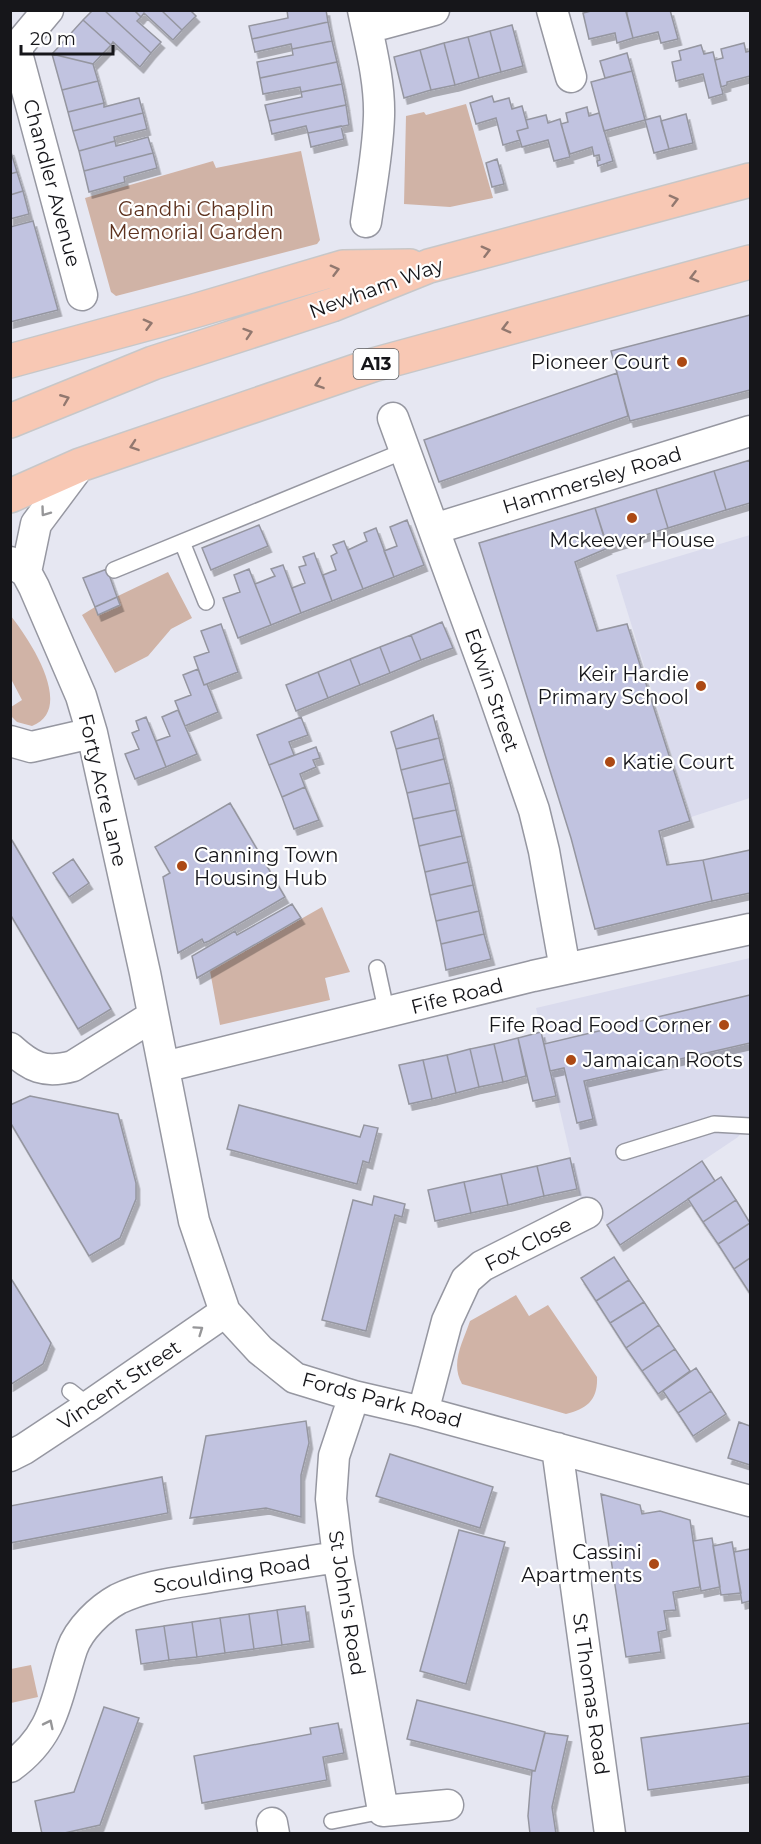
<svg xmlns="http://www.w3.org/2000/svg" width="761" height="1844" font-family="Montserrat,sans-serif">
<defs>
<filter id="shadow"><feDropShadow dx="3.5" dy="6" stdDeviation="0" flood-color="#0004"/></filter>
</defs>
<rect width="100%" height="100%" fill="#e6e7f2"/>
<path fill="#dadbed" d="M750 535V798L691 817 616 575Z
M750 958V1119L738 1137 607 1225 592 1204 581 1201 536 1008Z"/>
<path fill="#d0b3a6" d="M466 104 493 198 450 207 404 204 406 116 424 112 426 115Z
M301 151 320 240 317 244 116 296 111 292 85 198 213 161 216 168Z
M168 572 192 618 171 629 148 656 115 673 82 615 95 607Z
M10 615C29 638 76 709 32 726L17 722 11 716V707L22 700 11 679Z
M322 907 350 972 325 978 330 1000 220 1025 210 971Z
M516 1295 529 1316 548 1305 597 1377C598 1400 587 1409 566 1414L462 1384C450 1363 463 1342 470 1321Z
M31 1665 38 1697 11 1703V1669Z"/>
<path fill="#c1c3e0" stroke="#9596a0" stroke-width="1.5" filter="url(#shadow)" d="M93 10H104L151 53 140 67 113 42 111 45 83 20Z
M104 10H134L141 17 137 21 161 42 151 53Z
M134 10H161L182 30 173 40 144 13 141 17Z
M161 10H190L196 16 182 30Z
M287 10H326L328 22 252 39 249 26 288 18Z
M595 10H626L633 38 617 43 615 33 589 39 583 13Z
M633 10H670L678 39 661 43 658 32 633 38 626 12Z
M83 20 111 45 93 64 52 54Z
M328 22 332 41 292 49 291 44 255 52 252 39Z
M512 25 523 66 501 72 490 31Z
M490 31 501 72 479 78 468 37Z
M468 37 479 78 455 85 444 43Z
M332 41 337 62 260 78 257 62 293 55 292 49Z
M444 43 455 85 431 90 420 50Z
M744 43 746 52 750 51V76L727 82V85L721 87 715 60 723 58 721 49Z
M701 45 704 54 713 52 723 94 709 98 703 74 676 81 672 62 681 60 679 51Z
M420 50 431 90 404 98 394 57Z
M627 53 632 71 605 78 600 61Z
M52 54 93 64 98 81 62 90Z
M337 62 342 84 301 92 300 87 263 94 260 78Z
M632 71 645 120 604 131 591 82Z
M98 81 104 103 68 112 62 90Z
M342 84 346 105 269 121 265 105 302 97 301 92Z
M492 96 494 102 509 98 512 109 522 106 528 128 517 131 520 140 503 145 496 118 476 124 470 103Z
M139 98 143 113 73 131 68 112 104 103V107Z
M346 105 349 125 308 133 306 126 272 134 269 121Z
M587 107 589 116 599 113 613 161 598 166 597 161 600 160 599 155 594 156 592 147 570 154 561 124 568 122 566 113Z
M143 113 147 129 114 137 115 141 79 151 73 131Z
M686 114 693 143 669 149 661 121Z
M546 115 548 123 560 119 570 157 554 161 548 140 522 147 517 131 528 128 526 120Z
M660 116 669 149 654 153 645 120Z
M341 126 344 139 311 147 308 133Z
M148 137 153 153 84 171 79 151 115 141 116 146Z
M10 149 17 172 10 174Z
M153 153 157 168 124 177 125 182 89 192 84 171Z
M497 159 504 184 492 187 486 163Z
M17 172 23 191 10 195V174Z
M23 191 29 214 10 219V195Z
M33 221 58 310 10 322V227Z
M750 315V390L630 421 611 351Z
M617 373 628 416 439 482 424 440Z
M750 460V503L726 510 714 471Z
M714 471 726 510 668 528 656 489Z
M656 489 668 528 607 547 595 508Z
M595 508 608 548 575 562 597 631 627 624 690 821 659 831 667 865 703 860 712 901 595 929 571 838 479 543Z
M407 520 424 565 394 577 384 551 397 546 390 527Z
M259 525 268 546 211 570 202 548Z
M376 528 394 577 363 589 348 550 367 541 364 533Z
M344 541 363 589 332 601 323 575 336 570 331 556 337 553 333 545Z
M314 553 332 601 301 613 292 588 305 583 299 567 306 565 303 557Z
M283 565 301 613 271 625 255 584 275 576 271 569Z
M107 569 117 597 95 607 83 578Z
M249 569 271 625 238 638 223 598 240 592 234 575Z
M117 597 120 605 98 615 95 607Z
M442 622 453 648 421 660 411 635Z
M221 624 238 672 204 685 194 657 209 652 201 631Z
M411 635 421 660 390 673 380 647Z
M380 647 390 673 360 685 350 659Z
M350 659 360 685 328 698 318 672Z
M198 669 204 685 207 684 218 712 185 726 175 701 191 695 183 675Z
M318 672 328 698 296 711 286 685Z
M178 710 197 754 166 767 156 741 170 736 162 717Z
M433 715 439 738 396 749 391 732Z
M146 717 166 767 135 779 125 754 139 749 132 733 139 730 136 721Z
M301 717 308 735 289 742 294 755 269 765 257 735Z
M439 738 444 759 401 770 396 749Z
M316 747 320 758 313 760 316 767 300 774 305 787 282 797 269 765Z
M444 759 450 783 407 793 401 770Z
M450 783 456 810 413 819 407 793Z
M305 787 319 820 294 829 282 797Z
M230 803 285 897 209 941 204 943 202 939 178 953 163 877 170 873 155 847Z
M456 810 462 836 419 846 413 819Z
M462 836 468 862 425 872 419 846Z
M10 837 111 1009 78 1029 10 914Z
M750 850V893L712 901 703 860Z
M73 859 89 883 69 897 53 873Z
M468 862 473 885 430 895 425 872Z
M473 885 479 911 436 921 430 895Z
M292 904 301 918 197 978 192 956 235 931 237 935Z
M479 911 484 934 441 944 436 921Z
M484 934 491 959 446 970 441 944Z
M750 995V1043L584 1081 593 1119 577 1123 564 1068 550 1071 544 1044Z
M541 1032 556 1096 533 1101 518 1038Z
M518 1038 526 1076 503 1082 494 1044Z
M494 1044 503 1082 479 1087 470 1049Z
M470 1049 479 1087 456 1093 447 1055Z
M447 1055 456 1093 432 1099 423 1060Z
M423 1060 432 1099 409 1104 399 1065Z
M30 1096 118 1114 136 1183V1199L120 1238 89 1256 10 1122V1105Z
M239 1105 360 1137 364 1125 378 1128 369 1163 363 1161 357 1184 227 1149Z
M570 1158 577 1189 544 1196 537 1166Z
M702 1161 715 1181 620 1245 607 1225Z
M537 1166 544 1196 508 1205 501 1174Z
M501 1174 508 1205 471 1213 464 1182Z
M721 1177 736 1200 703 1222 688 1199Z
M464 1182 471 1213 435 1221 428 1190Z
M374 1196 405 1204 402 1217 395 1215 366 1331 322 1320 353 1200 372 1205Z
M736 1200 750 1223 718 1244 703 1222Z
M750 1223V1258L734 1269 718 1244Z
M614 1257 629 1280 596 1301 581 1278Z
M750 1258V1291L749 1292 734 1269Z
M10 1277 51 1343 43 1364 10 1385Z
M629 1280 644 1302 610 1323 596 1301Z
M644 1302 659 1325 626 1348 610 1323Z
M659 1325 675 1349 642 1371 626 1348Z
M675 1349 690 1371 658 1394 642 1371Z
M696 1368 711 1391 678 1413 663 1391Z
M711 1391 726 1414 693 1436 678 1413Z
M306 1421 309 1443 301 1475V1517L266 1508 190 1518 206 1436Z
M739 1422 750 1426V1465L728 1458Z
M390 1454 493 1487 480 1528 376 1496Z
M162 1477 168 1513 10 1543V1506Z
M601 1494 640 1505 642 1514 660 1511 690 1520 700 1587 673 1592 676 1610 664 1611 667 1630 658 1632 661 1652 626 1657Z
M459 1530 505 1542 466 1684 420 1671Z
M712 1538 720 1587 701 1591 693 1541Z
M732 1542 741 1593 721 1595 713 1546Z
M750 1549V1601L742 1603 734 1552Z
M305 1606 310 1641 282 1645 277 1610Z
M277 1610 282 1645 254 1649 249 1614Z
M249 1614 254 1649 225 1653 220 1618Z
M220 1618 225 1653 197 1657 192 1622Z
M192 1622 197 1657 169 1660 164 1626Z
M164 1626 169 1660 141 1664 136 1630Z
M417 1700 545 1732 535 1771 407 1739Z
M104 1707 139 1718 100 1825 60 1834H42L35 1801 74 1792Z
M338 1723 344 1753 323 1757 327 1780 202 1803 194 1756 311 1734 310 1728Z
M750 1723V1776L648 1790 641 1738Z
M545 1733 568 1736 552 1807 556 1834H530L528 1816 530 1791 532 1771H535Z"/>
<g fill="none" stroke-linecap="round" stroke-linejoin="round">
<g stroke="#9697a1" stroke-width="18">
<path id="service" d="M182 542 206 602
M114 570 404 451
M377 968 387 1014
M624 1152 714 1124 750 1126
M70 1391 89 1406
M332 1821 383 1811"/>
</g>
<g stroke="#9697a1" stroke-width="33">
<path id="minor" d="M48 10 18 46V57L82 295
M363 10C370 44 380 81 379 116 378 152 371 187 366 222
M552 10 571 77
M367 28 434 10
M393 418 491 686 534 810 544 851 565 969
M434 529 750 431
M10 562 26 572 34 587 81 696 92 733 145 973 194 1221 225 1312 260 1350 295 1378 354 1396 423 1412 750 1501
M26 572 36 524 80 465
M10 741 31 747 92 733
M10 1048C31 1067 44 1074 73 1066L153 1016
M164 1067 533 976 750 929
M354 1396 334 1456 331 1499 338 1557 383 1811 448 1805
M423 1412 447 1321 466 1280 482 1266 587 1213
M557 1448 610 1834
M10 1456 24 1449 89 1406 225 1312
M10 1767C56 1734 56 1697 72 1649 79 1629 100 1609 118 1599 149 1584 183 1582 216 1576 256 1570 297 1563 338 1557
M272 1823 274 1834"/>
</g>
<g stroke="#c7c7c8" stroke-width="36">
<path id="trunk" d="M10 361 194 311 343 267 410 266
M10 421 153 363 332 305 429 266 750 180
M10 496 80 465 373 365 750 262"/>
</g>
<use href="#service" stroke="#fff" stroke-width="15"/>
<use href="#minor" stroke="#fff" stroke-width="30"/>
<use href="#trunk" stroke="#f8c8b4" stroke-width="33"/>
</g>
<defs><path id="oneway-chevron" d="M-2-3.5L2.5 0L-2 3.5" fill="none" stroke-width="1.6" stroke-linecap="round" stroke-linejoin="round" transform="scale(1.5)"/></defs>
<g stroke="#92786f">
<use href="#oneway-chevron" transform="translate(674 200) rotate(-15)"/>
<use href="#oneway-chevron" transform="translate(486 251) rotate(-15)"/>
<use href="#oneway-chevron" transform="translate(335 270) rotate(-15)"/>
<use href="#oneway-chevron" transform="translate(694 277) rotate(165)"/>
<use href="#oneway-chevron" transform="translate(148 324) rotate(-15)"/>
<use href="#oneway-chevron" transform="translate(506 328) rotate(165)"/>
<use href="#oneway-chevron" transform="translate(248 333) rotate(-18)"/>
<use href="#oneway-chevron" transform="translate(319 384) rotate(161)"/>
<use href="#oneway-chevron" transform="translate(65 399) rotate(-22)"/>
<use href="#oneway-chevron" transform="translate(134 446) rotate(161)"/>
</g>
<g stroke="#969698">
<use href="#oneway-chevron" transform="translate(45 512) rotate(126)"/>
<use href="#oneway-chevron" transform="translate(199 1330) rotate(-35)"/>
<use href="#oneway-chevron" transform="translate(49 1724) rotate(-64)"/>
</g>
<g fill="#ac4914" stroke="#fff" stroke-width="2">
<circle cx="682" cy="362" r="6"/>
<circle cx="632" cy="518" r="6"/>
<circle cx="701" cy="686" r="6"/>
<circle cx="610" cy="762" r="6"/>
<circle cx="182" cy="866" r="6"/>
<circle cx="724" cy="1025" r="6"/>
<circle cx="571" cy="1060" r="6"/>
<circle cx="654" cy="1564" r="6"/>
</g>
<g text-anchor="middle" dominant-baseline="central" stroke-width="4.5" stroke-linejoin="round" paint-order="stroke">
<rect fill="#fff" stroke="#5c5c5f" stroke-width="1.5" x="353.5" y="349" width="45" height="30" rx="4.5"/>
<g font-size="18" font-weight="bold" fill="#16161a">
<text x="376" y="364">A13</text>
</g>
<g font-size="20" fill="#16161a" stroke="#fff">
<text transform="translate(52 183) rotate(75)">Chandler Avenue</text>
<text transform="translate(376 288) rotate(-20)">Newham Way</text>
<text transform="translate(592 480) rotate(-17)">Hammersley Road</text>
<text transform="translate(492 690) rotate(71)">Edwin Street</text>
<text transform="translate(103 790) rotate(77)">Forty Acre Lane</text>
<text transform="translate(457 996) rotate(-14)">Fife Road</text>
<text transform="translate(528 1244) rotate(-27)">Fox Close</text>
<text transform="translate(119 1385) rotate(-34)">Vincent Street</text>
<text transform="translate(382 1400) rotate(15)">Fords Park Road</text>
<text transform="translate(232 1574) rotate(-9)">Scoulding Road</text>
<text transform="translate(347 1603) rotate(81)">St John's Road</text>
<text transform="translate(591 1694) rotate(82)">St Thomas Road</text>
</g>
<g font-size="20" fill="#5e321f" stroke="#fff">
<text x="196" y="209">Gandhi Chaplin<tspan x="196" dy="23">Memorial Garden</tspan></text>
</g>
<g font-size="20" fill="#16161a" stroke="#fff" text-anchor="end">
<text x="670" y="362">Pioneer Court</text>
<text x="632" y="540" text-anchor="middle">Mckeever House</text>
<text x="689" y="674">Keir Hardie<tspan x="689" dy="23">Primary School</tspan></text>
<text x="622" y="762" text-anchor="start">Katie Court</text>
<text x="194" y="855" text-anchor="start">Canning Town<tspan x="194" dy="23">Housing Hub</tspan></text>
<text x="712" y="1025">Fife Road Food Corner</text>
<text x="583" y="1060" text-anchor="start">Jamaican Roots</text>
<text x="642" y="1552">Cassini<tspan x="642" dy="23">Apartments</tspan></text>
</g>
</g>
<rect width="761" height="1844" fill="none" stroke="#16161a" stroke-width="24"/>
<path d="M21 45v9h92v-9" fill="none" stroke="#16161a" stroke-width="3"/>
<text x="30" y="45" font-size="18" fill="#16161a" stroke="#ffffff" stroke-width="4.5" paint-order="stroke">20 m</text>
</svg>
